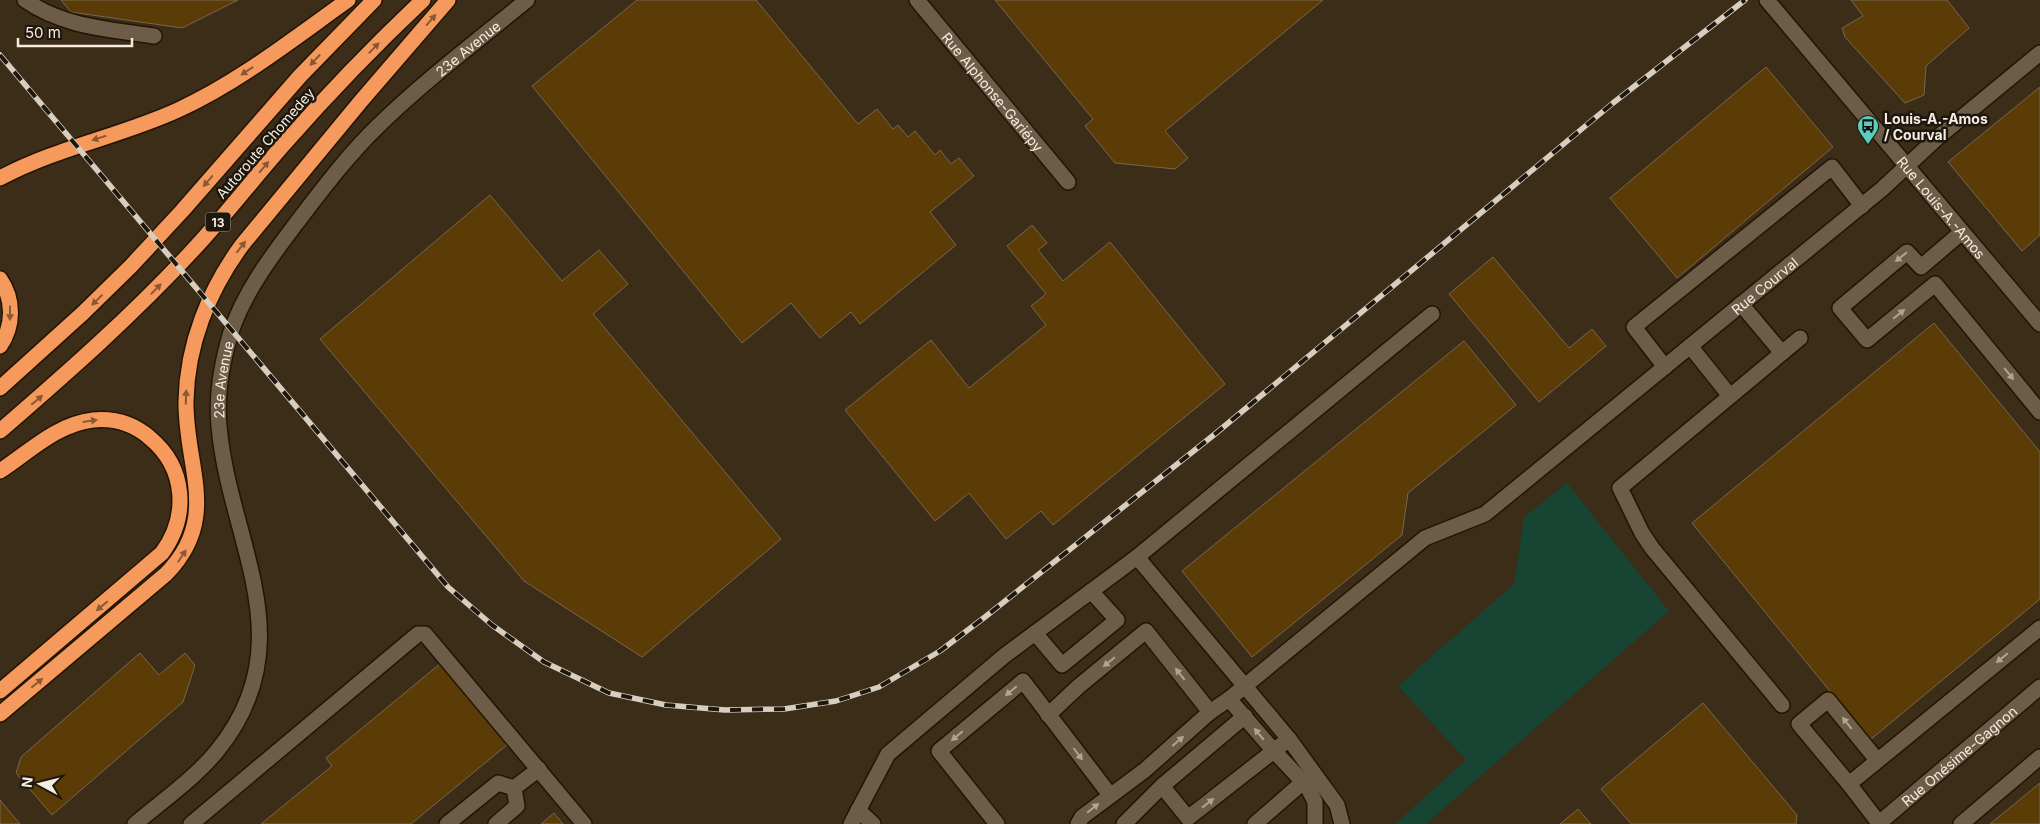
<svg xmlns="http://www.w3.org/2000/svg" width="2040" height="824" font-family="Inter,sans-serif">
<rect width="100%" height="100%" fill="#3c2d19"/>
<path fill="#174433" d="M1567 483 1669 611 1426 824H1395L1466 760 1398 686 1514 584 1524 517Z"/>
<path fill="#5b3c07" stroke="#776651" d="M61 0H238L182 28 71 12Z
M637 0H756L858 124 877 109 893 129 898 125 908 137 915 131 935 155 940 150 951 164 959 158 974 176 930 212 956 245 860 324 851 312 820 338 791 303 742 343 532 86Z
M995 0H1323L1165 131 1188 158 1175 169 1115 163 1085 126 1093 119Z
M1851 0H1947L1969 28 1926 66 1924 95 1905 103 1845 37 1842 28 1863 16Z
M1766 67 1833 147 1677 278 1610 198Z
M2040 87V235L2022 251 1948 162Z
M490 195 562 281 599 250 628 284 593 314 781 539 642 657 524 581 320 339Z
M1032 225 1047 243 1038 250 1063 281 1110 242 1225 384 1053 525 1041 511 1006 539 969 493 935 521 845 410 931 340 969 388 1046 325 1031 306 1046 294 1007 246Z
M1493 257 1569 348 1592 329 1606 346 1539 402 1449 294Z
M1934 323 2040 452V599L1870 740 1692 523Z
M1464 341 1516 405 1408 493 1402 535 1252 657 1182 571Z
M140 653 159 675 185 653 195 665 183 702 52 815 16 773 21 757Z
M441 663 508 744 411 824H261L332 766 326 758Z
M1703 703 1797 815 1796 824H1631L1601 789Z
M2040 783V824H1990Z
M0 800 20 824H0Z
M1578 809 1591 824H1560Z
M554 813 563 824H541Z"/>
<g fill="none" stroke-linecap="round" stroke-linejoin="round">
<g stroke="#231503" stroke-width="18">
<g id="minor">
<path d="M25 0C63 27 109 29 154 36"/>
<path id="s1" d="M917 0 1068 182"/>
<path id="s2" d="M1767 0 2040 324"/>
<path d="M1962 232 1921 267 1907 252 1840 308 1867 340 1935 284 2040 412"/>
<path d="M1741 304 1782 353"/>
<path d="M1690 346 1730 396"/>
<path d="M1665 367 1634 327 1832 167 1862 206"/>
<path d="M1137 557 1432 314"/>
<path d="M1035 633 1062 665 1117 620 1091 591"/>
<path d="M1229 699 1274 751 1307 786 1315 802V824"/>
<path d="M1782 705 1652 548 1642 533 1620 488 1800 338"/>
<path d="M1048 715 1079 686 1146 631 1210 712"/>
<path d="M1289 739 1337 805 1342 824"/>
<path d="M1849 784 1799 724 1828 700 1877 760"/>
<path d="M858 810 873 824"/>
<path d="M1879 823 1849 784 2040 628"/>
<path id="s3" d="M135 824C162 801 194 779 217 751 306 642 229 542 219 426 216 394 222 362 231 332 244 293 270 258 295 225 321 191 347 156 378 126 424 81 477 41 527 0"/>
<path d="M191 824 418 634H425L584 824"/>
<path d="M447 824 498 783 514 788 539 769"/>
<path d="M496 824 517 806 514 788"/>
<path d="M851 824 888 754 1004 656 1137 557 1289 739 1188 818 1162 786"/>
<path d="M997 824 939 751 1023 681 1110 795"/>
<path id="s4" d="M1078 824 1082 817 1145 770 1210 712 1229 699 1425 538 1485 514 1882 189 1937 138 2040 53"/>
<path d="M1124 824 1162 786 1245 716"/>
<path d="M1255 824 1303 782"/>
<path id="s5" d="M1878 824 2040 687"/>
<path d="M1961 824 2040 757"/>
</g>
</g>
<g stroke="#231503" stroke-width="18">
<path id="highway" d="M0 178C58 147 119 137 178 110 239 82 293 39 348 0
M0 279C14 299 14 326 0 346
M0 388 83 313 131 266 182 211 300 76 374 0
M0 431C67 373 133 315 193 250 225 216 253 179 284 144 328 94 374 46 423 0
M0 471C29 452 57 424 93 420 114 418 134 424 150 438 186 468 189 516 162 553L0 691
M0 714 166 574C221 518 185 467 186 401 187 344 209 290 242 245L361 101 448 0"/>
</g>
<use href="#minor" stroke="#6d5c47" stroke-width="15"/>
<use href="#highway" stroke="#f6995c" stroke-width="15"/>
<g stroke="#d8cec0" stroke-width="5.5">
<path id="rail" d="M0 55 448 587 492 625 544 662 609 693 666 705 725 710 784 709 836 701 879 687 940 651 985 617 1215 434 1613 103 1745 0"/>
</g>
<use href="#rail" stroke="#1e170e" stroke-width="4" stroke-dasharray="11" stroke-linecap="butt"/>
</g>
<defs><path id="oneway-solid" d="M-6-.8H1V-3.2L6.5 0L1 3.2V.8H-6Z" transform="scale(1.25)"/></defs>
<g fill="#8a5835">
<use href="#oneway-solid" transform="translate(431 20) rotate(-49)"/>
<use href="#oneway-solid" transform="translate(374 48) rotate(-46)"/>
<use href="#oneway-solid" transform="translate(315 60) rotate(133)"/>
<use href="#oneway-solid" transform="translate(247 71) rotate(146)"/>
<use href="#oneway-solid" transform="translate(99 138) rotate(163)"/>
<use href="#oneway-solid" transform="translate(264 167) rotate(-50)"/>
<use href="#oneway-solid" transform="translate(208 181) rotate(131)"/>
<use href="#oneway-solid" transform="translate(241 247) rotate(-52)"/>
<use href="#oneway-solid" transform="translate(156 289) rotate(-46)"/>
<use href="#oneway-solid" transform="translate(97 300) rotate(136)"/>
<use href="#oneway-solid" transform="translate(10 313) rotate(90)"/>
<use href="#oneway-solid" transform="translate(186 397) rotate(-88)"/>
<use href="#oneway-solid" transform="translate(37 400) rotate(-40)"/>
<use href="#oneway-solid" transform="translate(90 421) rotate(-8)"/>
<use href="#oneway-solid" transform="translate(182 556) rotate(-56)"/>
<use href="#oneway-solid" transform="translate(102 606) rotate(140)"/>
<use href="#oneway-solid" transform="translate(37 683) rotate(-40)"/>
</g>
<g fill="#b2a493">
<use href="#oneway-solid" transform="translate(1901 257) rotate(141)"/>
<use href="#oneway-solid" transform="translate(1899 314) rotate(-39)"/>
<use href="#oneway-solid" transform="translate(2009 374) rotate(51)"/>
<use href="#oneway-solid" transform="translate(2002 658) rotate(141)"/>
<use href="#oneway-solid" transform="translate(1109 662) rotate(141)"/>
<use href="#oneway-solid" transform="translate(1180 674) rotate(-128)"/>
<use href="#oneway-solid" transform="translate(1011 691) rotate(140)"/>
<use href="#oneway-solid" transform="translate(1847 723) rotate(-129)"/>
<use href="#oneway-solid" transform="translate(1259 734) rotate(-130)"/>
<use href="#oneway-solid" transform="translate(957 736) rotate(140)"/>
<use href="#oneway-solid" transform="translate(1178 741) rotate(-41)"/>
<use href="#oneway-solid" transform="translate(1078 754) rotate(53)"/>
<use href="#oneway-solid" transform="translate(1208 803) rotate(-38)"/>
<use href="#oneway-solid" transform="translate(1093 808) rotate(-39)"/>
</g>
<defs>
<g id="bus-pin" transform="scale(1.125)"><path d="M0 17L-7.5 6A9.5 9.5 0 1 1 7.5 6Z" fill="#5bcebc" stroke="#1e170e"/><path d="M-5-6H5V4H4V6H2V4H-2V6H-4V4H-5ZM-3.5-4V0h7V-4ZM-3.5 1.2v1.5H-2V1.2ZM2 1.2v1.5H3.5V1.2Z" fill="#111"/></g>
</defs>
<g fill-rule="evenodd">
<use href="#bus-pin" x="1868" y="126"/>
</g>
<g text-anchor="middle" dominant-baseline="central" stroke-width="5" stroke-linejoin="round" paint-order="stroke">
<rect fill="#1e170e" stroke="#b5aca0" stroke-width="1" x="205.5" y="212.5" width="25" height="19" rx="4"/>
<g font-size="12" font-weight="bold" fill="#f6ecdf">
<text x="218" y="222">13</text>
</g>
<g font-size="14" fill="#f6ecdf" stroke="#1e170e">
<text stroke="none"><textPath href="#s3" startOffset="918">23e Avenue</textPath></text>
<text stroke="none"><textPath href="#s1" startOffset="119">Rue Alphonse-Gariépy</textPath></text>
<text transform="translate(265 143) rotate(-49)">Autoroute Chomedey</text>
<text stroke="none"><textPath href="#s2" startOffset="271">Rue Louis-A.-Amos</textPath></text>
<text stroke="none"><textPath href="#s4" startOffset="876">Rue Courval</textPath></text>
<text stroke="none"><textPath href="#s3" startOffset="496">23e Avenue</textPath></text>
<text stroke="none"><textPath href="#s5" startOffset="106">Rue Onésime-Gagnon</textPath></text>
</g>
<g font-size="14" font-weight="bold" fill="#f6ecdf" stroke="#1e170e" text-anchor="start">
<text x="1884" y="118">Louis-A.-Amos<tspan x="1884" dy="16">/ Courval</tspan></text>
</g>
</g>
<g transform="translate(40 784) rotate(277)" stroke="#1e170e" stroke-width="4" paint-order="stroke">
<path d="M0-4L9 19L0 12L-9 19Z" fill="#f6ecdf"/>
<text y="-8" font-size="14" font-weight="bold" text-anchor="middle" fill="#f6ecdf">N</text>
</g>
<path d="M18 38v8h114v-8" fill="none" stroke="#f6ecdf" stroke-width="2.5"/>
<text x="25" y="38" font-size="15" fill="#f6ecdf" stroke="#1e170e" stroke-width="4" paint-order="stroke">50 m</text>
</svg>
